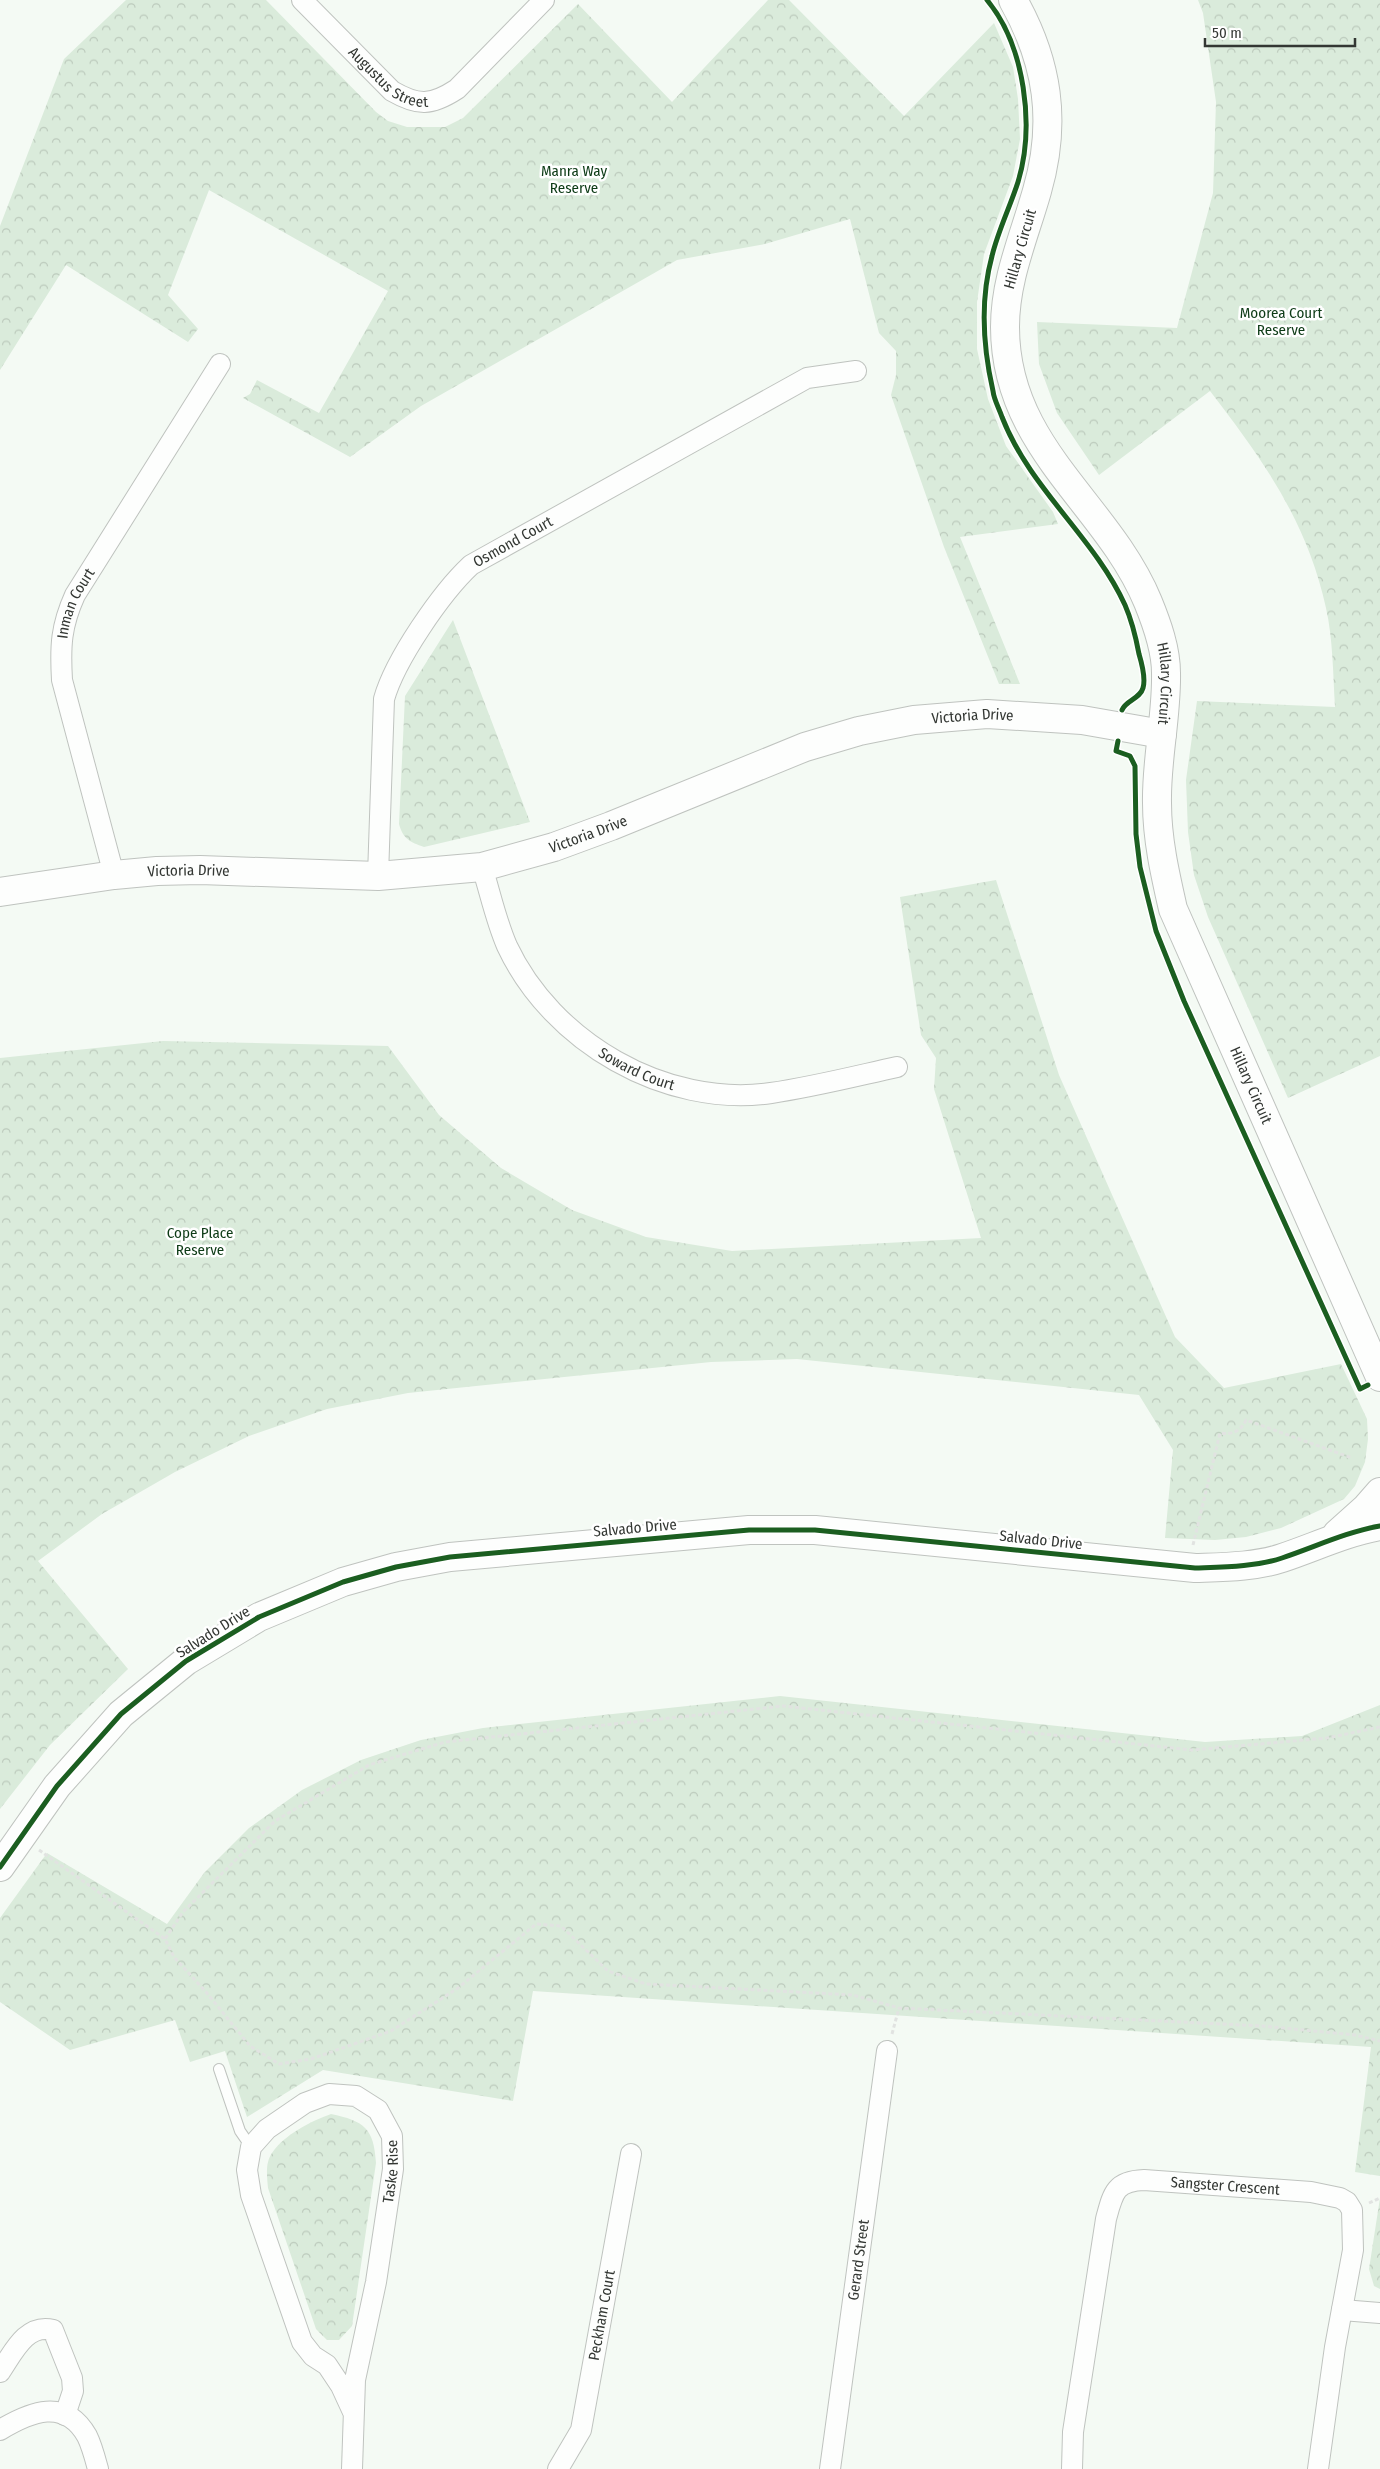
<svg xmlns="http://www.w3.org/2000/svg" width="1380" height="2469" font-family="'Fira Sans Condensed',sans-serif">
<defs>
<pattern id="park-crowns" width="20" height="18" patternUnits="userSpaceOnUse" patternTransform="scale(1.25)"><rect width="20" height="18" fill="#daebdb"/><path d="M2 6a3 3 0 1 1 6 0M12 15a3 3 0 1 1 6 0" fill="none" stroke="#bccabc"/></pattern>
</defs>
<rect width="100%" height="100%" fill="#f4faf4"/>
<path fill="url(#park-crowns)" d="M126 0H266L376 112 388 121 407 127H445L463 118 578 4 672 102 768 0H789L904 116 994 23 1013 67 1018 99 1020 139 1013 176 984 254 977 302V349L988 399 1006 446 1053 512 1058 524 960 537 1020 684H999L944 547 891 395 896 375V351L879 333 850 219 765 244 677 260 421 406 350 457 243 398 250 394 257 380 319 413 388 291 209 190 168 295 198 329 188 342 66 265 0 370V226L64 59Z
M1198 0H1380V1056L1288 1098 1208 917 1194 875 1188 832 1186 780 1197 701 1335 707C1333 674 1333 639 1326 608 1307 521 1263 460 1210 391L1099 475 1057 413 1039 364 1037 322 1177 328 1213 193 1216 102 1203 13Z
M453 620 530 822 424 847C410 842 403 839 399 824L405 696Z
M996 880 1059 1075 1175 1337 1224 1388 1341 1364 1367 1419 1368 1439 1365 1462 1355 1486 1344 1499 1281 1528 1246 1537 1215 1540 1165 1538 1173 1450 1139 1395 797 1359 711 1362 408 1393 327 1409 249 1436 175 1472 102 1514 38 1561 128 1669 50 1745 0 1809V1058L163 1041 388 1046 439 1115 501 1168 572 1210 646 1237 732 1251 981 1238 934 1089 936 1058 921 1035 900 897Z
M780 1696 1205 1742 1302 1736 1380 1705V2176L1355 2172 1371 2047 533 1991 513 2101 323 2070 247 2117 225 2051 190 2062 175 2020 70 2050 0 2002V1918L47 1853 167 1924 204 1873 249 1828 302 1790 361 1760 421 1740 483 1728Z
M331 2114C364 2121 374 2128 376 2163L352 2326 339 2340H327L316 2329 268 2188C267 2176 265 2163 272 2153 284 2135 311 2121 331 2114Z
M1380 2198V2289L1374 2286 1369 2269Z"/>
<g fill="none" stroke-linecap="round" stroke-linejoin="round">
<g stroke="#bfc3bf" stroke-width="12">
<path id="lane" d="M219 2069 240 2131 251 2147"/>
</g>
<g stroke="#bfc3bf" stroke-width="22">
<g id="street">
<path id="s1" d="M302 0 392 91C418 106 431 106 457 89L544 0"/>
<path id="s2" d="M482 867C490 892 496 921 507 946 552 1042 665 1108 771 1093 813 1087 856 1076 897 1067"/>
<path id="s3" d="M114 875 62 680C60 646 61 626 75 595L220 364"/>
<path id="s4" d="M378 876 384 699C395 660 441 593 471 565L807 378 856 371"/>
<path d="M1342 2310 1380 2313"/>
<path d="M0 2372C13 2353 26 2323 53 2330L72 2378 73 2391 65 2415"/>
<path d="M0 2430C30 2412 65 2397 87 2436 92 2446 95 2458 98 2469"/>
<path id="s5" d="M352 2469 355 2380 376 2282 393 2169 392 2136 378 2110 356 2096 329 2094 305 2103 267 2129 251 2147 247 2170 251 2195 302 2342 313 2356 327 2365 341 2386 353 2412"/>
<path id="s6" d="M558 2469 581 2430 631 2154"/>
<path id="s7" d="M830 2469 887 2051"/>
<path id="s8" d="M1072 2469 1073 2432 1106 2219C1113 2193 1115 2181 1144 2180L1311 2192 1340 2198 1347 2202 1352 2210 1353 2250 1335 2347 1318 2469"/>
</g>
</g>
<g stroke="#bfc3bf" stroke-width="30">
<g id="secondary">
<path id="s9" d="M1013 0C1048 62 1057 122 1037 191 1024 237 1005 279 1005 327 1005 448 1107 503 1148 602 1157 624 1166 649 1166 673 1167 716 1156 760 1157 803 1157 839 1165 874 1173 909L1380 1377"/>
<path id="s10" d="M0 892 114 875 157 871 200 870 378 876 482 867 554 847 611 826 805 747 859 731 914 720 987 714 1082 720 1162 734"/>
<path d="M1337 1534 1366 1508 1380 1492"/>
<path d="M0 1867 57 1786 121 1714 186 1661 259 1617 343 1582 396 1567 450 1557 749 1530H815L1195 1568C1223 1567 1255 1567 1282 1558 1315 1547 1346 1532 1380 1526"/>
</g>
</g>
<path stroke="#e1e3e1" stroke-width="3" stroke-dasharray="4 2.5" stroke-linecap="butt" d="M1193 1545 1220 1433C1232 1435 1241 1431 1246 1420L1352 1458
M1380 1727 1327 1738 1192 1750 783 1706 445 1742 369 1765 275 1821 183 1912 165 1939 174 1957 206 1992 250 2046 279 2064 311 2059 391 2031 458 1988 536 1924 561 1926 608 1971 646 1984 853 1995 899 2008 1262 2026 1355 2035 1380 2041
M39 1850 165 1939
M892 2034 899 2008
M1369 2203 1380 2198"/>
<use href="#lane" stroke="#fdfefd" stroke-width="10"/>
<use href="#street" stroke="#fdfefd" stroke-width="20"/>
<use href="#secondary" stroke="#fdfefd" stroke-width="28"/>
<g stroke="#fff" stroke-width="8">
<path id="cycleway" d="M987 0C1025 46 1035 126 1018 182 1010 207 998 231 992 256 980 300 983 347 993 391 994 400 999 408 1002 417 1030 489 1094 537 1125 605 1132 621 1136 638 1139 654 1142 664 1146 678 1143 688 1140 699 1126 700 1122 710
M1118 741 1116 751 1130 756 1135 766 1136 834 1140 867 1156 931 1184 1001 1360 1389 1368 1385
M0 1867 57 1786 121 1714 186 1661 259 1617 343 1582 396 1567 450 1557 749 1530H815L1195 1568C1223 1567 1255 1567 1282 1558 1315 1547 1346 1532 1380 1526"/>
</g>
<use href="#cycleway" stroke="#1b5e20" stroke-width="5"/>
</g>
<g text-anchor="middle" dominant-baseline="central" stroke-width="5" stroke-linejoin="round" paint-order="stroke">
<g font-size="15" fill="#333733" stroke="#fff">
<text stroke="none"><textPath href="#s1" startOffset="118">Augustus Street</textPath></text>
<text transform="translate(1020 249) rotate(-74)">Hillary Circuit</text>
<text stroke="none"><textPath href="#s4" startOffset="386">Osmond Court</textPath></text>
<text stroke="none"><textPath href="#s3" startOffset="281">Inman Court</textPath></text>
<text stroke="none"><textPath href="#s9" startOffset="738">Hillary Circuit</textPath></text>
<text stroke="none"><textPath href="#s10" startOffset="1000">Victoria Drive</textPath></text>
<text stroke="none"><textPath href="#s10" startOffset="595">Victoria Drive</textPath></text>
<text stroke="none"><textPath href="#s10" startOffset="190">Victoria Drive</textPath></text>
<text stroke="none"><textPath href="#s2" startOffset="266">Soward Court</textPath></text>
<text stroke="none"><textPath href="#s9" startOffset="1158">Hillary Circuit</textPath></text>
<text transform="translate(635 1528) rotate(-5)">Salvado Drive</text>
<text transform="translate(1041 1540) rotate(6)">Salvado Drive</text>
<text transform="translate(213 1632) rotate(-32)">Salvado Drive</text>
<text stroke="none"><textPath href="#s5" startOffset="301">Taske Rise</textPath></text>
<text stroke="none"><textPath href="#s8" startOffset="395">Sangster Crescent</textPath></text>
<text stroke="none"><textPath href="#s7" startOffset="211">Gerard Street</textPath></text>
<text stroke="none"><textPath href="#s6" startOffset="162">Peckham Court</textPath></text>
</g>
<g font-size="15" fill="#0d3b16" stroke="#fff">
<text x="574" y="171">Manra Way<tspan x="574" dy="17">Reserve</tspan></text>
<text x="1281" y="313">Moorea Court<tspan x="1281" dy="17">Reserve</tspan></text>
<text x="200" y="1233">Cope Place<tspan x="200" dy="17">Reserve</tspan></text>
</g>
</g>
<path d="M1205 38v8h150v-8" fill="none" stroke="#333733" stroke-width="2.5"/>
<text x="1212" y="38" font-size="15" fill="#333733" stroke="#ffffff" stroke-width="4" paint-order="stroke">50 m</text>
</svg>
